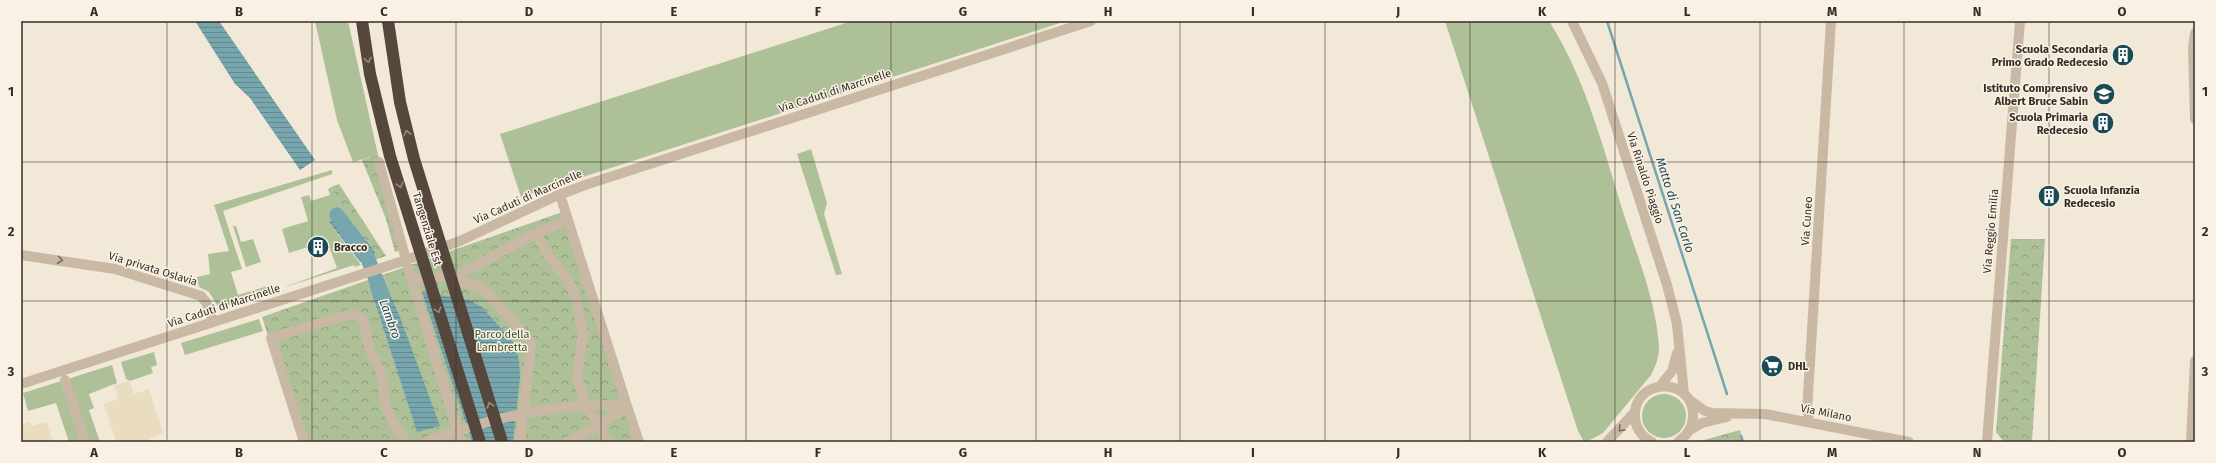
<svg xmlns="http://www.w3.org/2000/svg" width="2216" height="463" font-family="'Fira Sans',sans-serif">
<defs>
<pattern id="forest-crowns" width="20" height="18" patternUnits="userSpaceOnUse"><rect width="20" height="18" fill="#aec098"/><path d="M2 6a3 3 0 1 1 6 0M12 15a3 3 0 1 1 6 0" fill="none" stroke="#8e9c7c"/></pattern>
<pattern id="water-rules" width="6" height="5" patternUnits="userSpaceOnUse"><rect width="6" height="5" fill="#77a6ae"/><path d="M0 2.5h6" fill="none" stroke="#62878d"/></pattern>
</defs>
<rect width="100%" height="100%" fill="#f1e8d8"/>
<path fill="#aec098" d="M315 21H348L378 155 353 162 337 120Z
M852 21H1066L521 197 500 134Z
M1445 21H1549C1587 81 1604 151 1625 218 1639 261 1657 304 1659 349 1659 358 1655 367 1651 375L1603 433 1586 442H1584L1578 431Z
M811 149 827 203 824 214 842 274 836 275 797 154Z
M332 170V174L223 211 242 269 231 272 238 295 268 286 270 291 222 307 217 305 209 292 199 287 197 277 210 274 208 254 229 251 214 205Z
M331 187 343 211 329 222 361 265 355 267 354 265 282 288 337 268 327 241 289 253 282 229 308 221 301 197 309 195 311 201 330 195 328 189Z
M233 226H236L241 242 253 239 261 262 246 267Z
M259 319 263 331 185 355 181 343Z
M154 352 157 365 151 367 153 373 130 381 126 379 121 362Z
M112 365 117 383 89 394 94 408 89 410 100 442H69L56 403 28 411 23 393Z
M1642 416a22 22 0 1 1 44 0a22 22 0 1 1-44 0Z"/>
<path fill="url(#forest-crowns)" d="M378 155 407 248 395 252 386 219 362 160Z
M339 184 386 256 375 260 374 251 343 211 331 187Z
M568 210 642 442H301L262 317Z
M2011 239H2045L2032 442H2004L1996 432Z
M1740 430 1743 442H1697Z"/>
<path fill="#eadcbf" d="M130 381 134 394 149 389 163 433 149 438 150 442H116L104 404 118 399 114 385Z
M30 422 31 426 47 422 53 442H21V425Z"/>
<path fill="url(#water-rules)" d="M195 21H219L315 160 300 170 250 98 235 84Z
M343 211 375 252 374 256 360 262 329 222Z
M384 281 400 317 440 426 417 432 370 287Z
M422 292 469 300 482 307 513 342 519 361 520 377 513 442H472Z"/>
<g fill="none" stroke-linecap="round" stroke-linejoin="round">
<path stroke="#77a6ae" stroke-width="2.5" d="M1607 21 1727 394
M1741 436 1743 442"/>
<path stroke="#77a6ae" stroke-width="15" d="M337 215 368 259 385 303"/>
<path stroke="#c9b9a4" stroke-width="10" d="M1572 21 1602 83 1667 285 1677 324 1684 394
M2195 33 2193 47 2195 119
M379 162 408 267 461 442
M568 220 627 406 598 426 568 442
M536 233 548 255 567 279 576 298 583 333 577 377 586 405 608 442
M21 255 115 269 201 296 206 302 213 322
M411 279 457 276
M65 380 85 442
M21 384 406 260 460 241 556 196 585 185 1091 21
M1660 386 1672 371 1677 353
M1691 401 1705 411 1713 413 1765 414 1909 442
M1806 421 1809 415 1807 411 1831 21
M1690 430 1702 423 1727 417
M304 442 271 338 351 314 360 317 363 321 370 351 382 374 385 403 392 421 406 442
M426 442C490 418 558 401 627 406L639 442
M520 442 531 346 528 338 486 291 479 286 459 282 457 276 536 233 568 220 562 201
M1607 442 1634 413
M1652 442C1643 438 1636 429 1635 419 1631 377 1695 375 1693 417 1693 428 1686 436 1678 442
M1987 442 2020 21
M2191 442 2195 361"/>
<path stroke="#56473d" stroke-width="12" d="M362 21 370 74 390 156 480 442
M388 21 400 102 414 159 502 442"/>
</g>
<defs><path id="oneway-chevron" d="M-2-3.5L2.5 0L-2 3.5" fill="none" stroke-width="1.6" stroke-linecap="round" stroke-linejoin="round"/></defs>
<g stroke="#978b80">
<use href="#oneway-chevron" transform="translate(368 60) rotate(81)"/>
<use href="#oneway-chevron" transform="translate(407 133) rotate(-103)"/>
<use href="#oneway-chevron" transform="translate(400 185) rotate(73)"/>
<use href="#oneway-chevron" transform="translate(438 310) rotate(73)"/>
<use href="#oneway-chevron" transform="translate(490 405) rotate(-107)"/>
</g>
<g stroke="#776b5f">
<use href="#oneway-chevron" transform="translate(60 260) rotate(7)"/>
<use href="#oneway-chevron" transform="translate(1621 429) rotate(133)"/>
</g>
<path fill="none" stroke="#342c26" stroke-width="1" stroke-opacity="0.55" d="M167 21V442M312 21V442M456 21V442M601 21V442M746 21V442M891 21V442M1036 21V442M1180 21V442M1325 21V442M1470 21V442M1615 21V442M1760 21V442M1904 21V442M2049 21V442M21 162H2195M21 301H2195"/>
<defs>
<g id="building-disc" transform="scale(1.15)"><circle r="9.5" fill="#1b4b56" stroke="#f9f2e4"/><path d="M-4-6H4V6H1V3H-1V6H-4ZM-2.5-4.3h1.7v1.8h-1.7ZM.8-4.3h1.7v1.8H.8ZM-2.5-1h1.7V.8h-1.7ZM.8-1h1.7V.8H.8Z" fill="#fff"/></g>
<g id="school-disc" transform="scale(1.15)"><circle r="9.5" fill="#1b4b56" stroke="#f9f2e4"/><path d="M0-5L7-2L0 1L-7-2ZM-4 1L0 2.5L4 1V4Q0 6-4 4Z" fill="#fff"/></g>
<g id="supermarket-disc" transform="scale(1.15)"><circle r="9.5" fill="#1b4b56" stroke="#f9f2e4"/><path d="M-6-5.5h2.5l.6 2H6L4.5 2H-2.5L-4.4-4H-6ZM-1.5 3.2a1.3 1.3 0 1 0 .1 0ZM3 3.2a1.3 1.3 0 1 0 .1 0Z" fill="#fff"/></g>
</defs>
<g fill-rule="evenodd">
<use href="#building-disc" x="2123" y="55"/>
<use href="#school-disc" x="2104" y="94"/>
<use href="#building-disc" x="2103" y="123"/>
<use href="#building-disc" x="2049" y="196"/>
<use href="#building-disc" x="318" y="247"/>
<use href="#supermarket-disc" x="1772" y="366"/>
</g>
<g text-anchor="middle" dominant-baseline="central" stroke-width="3" stroke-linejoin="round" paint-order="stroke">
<g font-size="11" font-weight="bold" fill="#342c26" stroke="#f9f2e4" text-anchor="end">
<text x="2108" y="49">Scuola Secondaria<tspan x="2108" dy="13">Primo Grado Redecesio</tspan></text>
<text x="2088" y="88">Istituto Comprensivo<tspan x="2088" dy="13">Albert Bruce Sabin</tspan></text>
<text x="2088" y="117">Scuola Primaria<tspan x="2088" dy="13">Redecesio</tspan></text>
<text x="2064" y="190" text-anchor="start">Scuola Infanzia<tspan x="2064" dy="13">Redecesio</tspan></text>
<text x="334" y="247" text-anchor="start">Bracco</text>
<text x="1788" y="366" text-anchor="start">DHL</text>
</g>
<g font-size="11" fill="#342c26" stroke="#f9f2e4">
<text transform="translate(835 91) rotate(-18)">Via Caduti di Marcinelle</text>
<text transform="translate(1645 178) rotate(72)">Via Rinaldo Piaggio</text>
<text transform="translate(528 197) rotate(-24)">Via Caduti di Marcinelle</text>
<text transform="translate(1807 221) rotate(-86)">Via Cuneo</text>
<text transform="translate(427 229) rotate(73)">Tangenziale Est</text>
<text transform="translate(1991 231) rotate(-85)">Via Reggio Emilia</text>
<text transform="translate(153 269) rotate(17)">Via privata Oslavia</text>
<text transform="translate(224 306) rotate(-18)">Via Caduti di Marcinelle</text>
<text transform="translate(1826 413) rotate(11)">Via Milano</text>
</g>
<g font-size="11" fill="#3f532a" stroke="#f9f2e4">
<text x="502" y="334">Parco della<tspan x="502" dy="13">Lambretta</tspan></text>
</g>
<g font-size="12" font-style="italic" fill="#1b4b56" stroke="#f9f2e4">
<text transform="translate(1675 205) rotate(72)">Matto di San Carlo</text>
<text transform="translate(390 319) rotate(70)">Lambro</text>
</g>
</g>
<rect width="2216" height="463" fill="none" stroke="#f9f2e4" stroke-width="44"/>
<rect x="22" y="22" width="2172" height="419" fill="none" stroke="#342c26" stroke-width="1.5"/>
<g font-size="13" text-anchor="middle" font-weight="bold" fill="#342c26">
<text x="94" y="16">A</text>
<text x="239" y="16">B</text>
<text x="384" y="16">C</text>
<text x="529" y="16">D</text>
<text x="674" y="16">E</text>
<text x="818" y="16">F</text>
<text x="963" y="16">G</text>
<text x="1108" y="16">H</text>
<text x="1253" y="16">I</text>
<text x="1398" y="16">J</text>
<text x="1542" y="16">K</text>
<text x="1687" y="16">L</text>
<text x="1832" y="16">M</text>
<text x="1977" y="16">N</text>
<text x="2122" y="16">O</text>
<text x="11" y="96">1</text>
<text x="2205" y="96">1</text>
<text x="11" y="236">2</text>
<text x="2205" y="236">2</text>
<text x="11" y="376">3</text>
<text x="2205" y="376">3</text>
<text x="94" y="457">A</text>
<text x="239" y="457">B</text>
<text x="384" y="457">C</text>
<text x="529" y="457">D</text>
<text x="674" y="457">E</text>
<text x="818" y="457">F</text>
<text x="963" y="457">G</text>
<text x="1108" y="457">H</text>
<text x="1253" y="457">I</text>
<text x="1398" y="457">J</text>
<text x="1542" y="457">K</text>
<text x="1687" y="457">L</text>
<text x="1832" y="457">M</text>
<text x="1977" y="457">N</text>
<text x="2122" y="457">O</text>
</g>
</svg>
